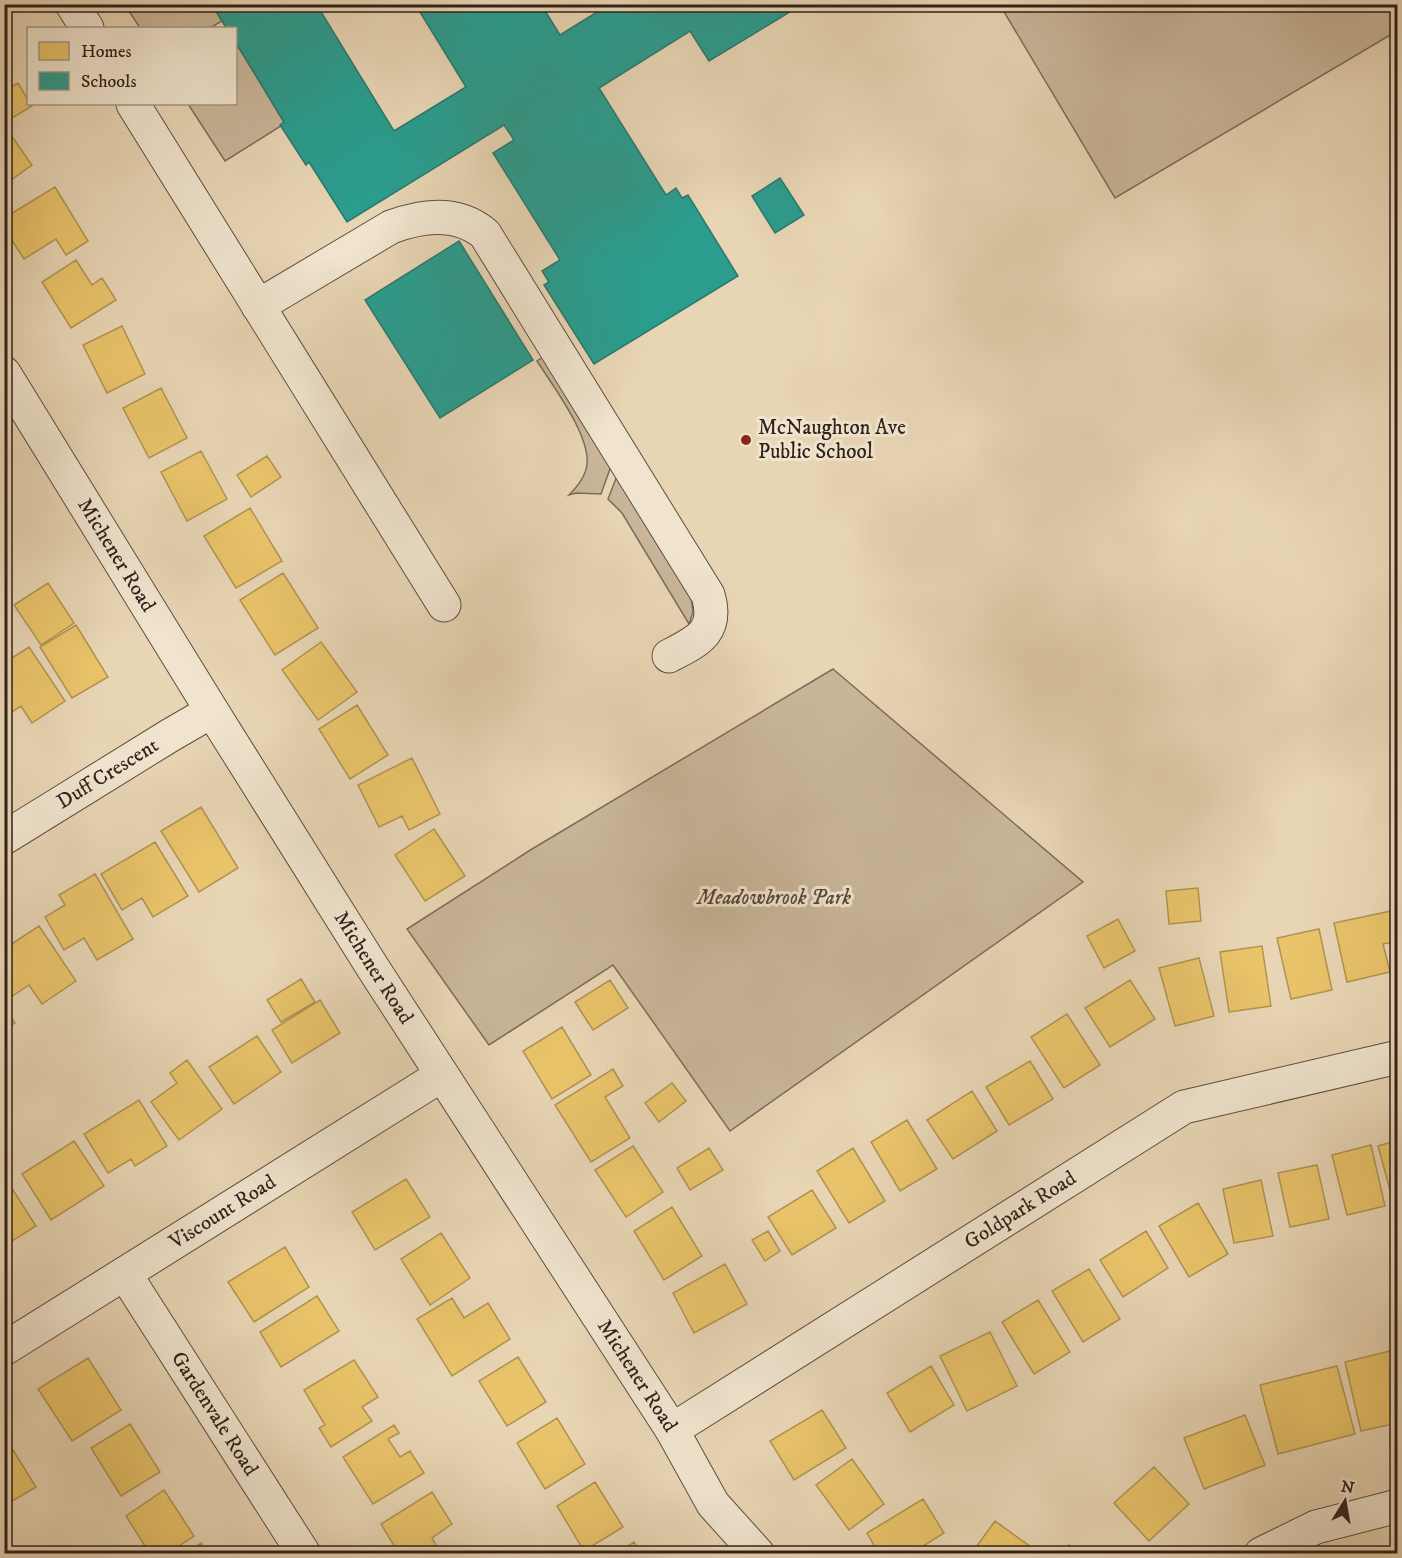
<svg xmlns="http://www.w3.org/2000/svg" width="1402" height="1558" font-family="'IM FELL DW Pica',serif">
<rect width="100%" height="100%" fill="#e8d5b4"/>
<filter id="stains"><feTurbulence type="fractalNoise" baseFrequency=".00333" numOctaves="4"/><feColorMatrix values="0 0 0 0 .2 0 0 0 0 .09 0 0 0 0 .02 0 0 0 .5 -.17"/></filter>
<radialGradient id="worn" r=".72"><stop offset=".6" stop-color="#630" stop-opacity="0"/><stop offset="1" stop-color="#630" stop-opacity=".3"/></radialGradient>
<path fill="#c9b69a" stroke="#7c6c5a" stroke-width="1.5" d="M125 5H212L222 21 210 28H140Z
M1000 5H1397V31L1115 198Z
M236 43 284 122 281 126 225 161 188 104H236Z
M543 357 611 466 601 494 576 493 569 495C577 487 586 476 587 464 590 435 553 386 537 361Z
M617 476 691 596 693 612 689 624 622 513 608 499Z
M833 669 1083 882 730 1131 613 965 489 1045 407 929 532 849Z"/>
<path fill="#e9c46a" stroke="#b19352" stroke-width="1.5" d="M18 83 28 100V104L32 106 4 123V91Z
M6 128 32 165 4 185V129Z
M55 187 88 241 66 255 56 239 24 259 4 228V218Z
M76 260 92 285 102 278 116 300 71 328 42 282Z
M122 326 145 374 107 393 83 345Z
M161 388 187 438 149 458 123 408Z
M201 451 227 499 187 521 161 472Z
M267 456 281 477 251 497 237 475Z
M250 508 282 561 236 588 204 536Z
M283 573 318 628 275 655 240 600Z
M48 583 74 623 41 645 14 605Z
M76 625 108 677 72 698 40 647Z
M321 642 357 692 318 720 282 670Z
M29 647 65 701 32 723 21 706 4 717V663Z
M357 705 388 755 350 779 319 729Z
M412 758 440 814 409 830 402 816 379 827 358 785Z
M201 807 238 868 199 892 161 831Z
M434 829 465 876 425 901 395 855Z
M155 842 188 896 153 917 142 898 122 910 101 874Z
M95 874 133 939 97 960 84 938 64 950 45 917 65 905 59 895Z
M1198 888 1201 921 1169 924 1166 891Z
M1391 911 1398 941 1383 944 1390 972 1347 982 1334 923Z
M1118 919 1135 951 1104 968 1087 936Z
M39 926 76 981 42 1004 29 985 11 997 4 987V949Z
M1319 929 1332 990 1291 999 1277 938Z
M1262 946 1271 1006 1229 1012 1220 952Z
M1199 958 1214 1016 1175 1026 1159 968Z
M301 979 315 1002 281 1022 267 1000Z
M610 980 628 1008 593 1030 575 1002Z
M1130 980 1155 1019 1110 1047 1085 1008Z
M320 1000 340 1033 292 1063 272 1030Z
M4 1006 15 1023 4 1029Z
M1067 1014 1100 1065 1064 1088 1031 1037Z
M562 1027 591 1075 552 1099 523 1051Z
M257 1036 281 1072 234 1104 209 1067Z
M187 1060 222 1109 179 1140 151 1102 177 1083 170 1073Z
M1030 1061 1053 1099 1009 1125 986 1087Z
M613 1069 623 1086 605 1097 630 1138 591 1162 555 1105Z
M672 1083 686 1101 659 1122 645 1103Z
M972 1091 997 1131 953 1159 927 1120Z
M139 1100 167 1146 135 1166 131 1159 108 1173 84 1134Z
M907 1120 937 1169 900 1191 871 1142Z
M1398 1140V1200L1393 1201 1378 1146Z
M74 1141 104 1186 51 1220 22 1174Z
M1371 1145 1385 1206 1347 1215 1332 1155Z
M633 1146 663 1192 626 1217 595 1170Z
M709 1148 723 1170 690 1190 677 1168Z
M853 1148 885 1201 849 1223 817 1171Z
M1317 1165 1329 1219 1290 1227 1278 1173Z
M406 1179 430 1217 375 1250 352 1212Z
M1261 1180 1273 1236 1234 1243 1223 1189Z
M11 1187 36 1226 4 1246V1191Z
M812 1190 836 1228 792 1255 768 1217Z
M1198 1203 1228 1254 1189 1277 1159 1226Z
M672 1207 702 1256 664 1280 634 1231Z
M768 1231 780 1251 765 1261 752 1240Z
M1146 1231 1168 1268 1123 1297 1100 1260Z
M441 1233 470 1278 430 1305 401 1259Z
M285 1247 309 1287 254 1322 228 1282Z
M725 1264 747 1304 694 1333 673 1293Z
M1089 1269 1120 1319 1083 1342 1052 1291Z
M317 1296 339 1331 281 1367 260 1332Z
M452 1298 464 1318 488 1303 510 1339 452 1376 417 1319Z
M1038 1300 1070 1352 1034 1374 1002 1322Z
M990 1332 1017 1386 967 1411 940 1356Z
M1398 1349V1423L1361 1431 1345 1362Z
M518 1357 546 1402 507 1426 479 1381Z
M88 1358 121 1410 72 1441 38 1389Z
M354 1360 378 1397 362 1407 372 1421 331 1447 319 1428 325 1425 304 1390Z
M931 1366 954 1405 910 1432 887 1393Z
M1337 1366 1355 1434 1278 1454 1260 1385Z
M822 1410 846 1448 794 1480 770 1441Z
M1245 1415 1265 1465 1204 1489 1184 1438Z
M557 1418 585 1464 545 1489 517 1443Z
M130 1424 160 1472 121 1496 91 1448Z
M394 1425 399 1433 388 1439 400 1457 410 1451 424 1473 373 1504 343 1457Z
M13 1450 36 1487 4 1506V1455Z
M852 1459 884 1504 849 1530 816 1485Z
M1154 1467 1189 1504 1149 1541 1114 1503Z
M595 1482 623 1527 584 1551 557 1506Z
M164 1490 194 1536 167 1554H150L126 1516Z
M432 1492 452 1524 432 1538 440 1552 399 1554 381 1524Z
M923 1499 944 1533 920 1548 923 1554H879L867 1533Z
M995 1521 1031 1547 1026 1554H971Z
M634 1542 641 1554H616Z
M201 1543 208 1554H185Z
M1069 1545 1080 1554H1062Z"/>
<path fill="#2a9d8f" stroke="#2c786c" stroke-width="1.5" d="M212 4H322L318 7 394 131 466 87 415 4H541L560 35 610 4H789L793 10 709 61 690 31 599 88 666 195 676 188 682 198 688 195 738 276 594 364 544 285 549 282 542 271 560 260 493 153 514 140 504 125 347 222 309 162 306 165 280 125 284 122 236 43V28H226Z
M780 178 804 215 775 233 752 196Z
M459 241 533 360 440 418 365 300Z"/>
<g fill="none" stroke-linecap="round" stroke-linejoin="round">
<g stroke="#5d4e40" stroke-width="35">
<g id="minor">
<path d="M72 4 87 28"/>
<path d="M133 104 444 605"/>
<path d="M258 306 391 227C423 215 458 211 485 234L708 595C719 632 698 641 669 656"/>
<path id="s1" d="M4 373 212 711 373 968 672 1430 713 1504 758 1554"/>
<path id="s2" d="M4 838 169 736 212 711"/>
<path id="s3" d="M125 1274 304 1554"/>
<path id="s4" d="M4 1349 442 1075"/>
<path id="s5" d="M672 1430 1184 1107 1398 1057"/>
<path d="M1261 1554 1316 1527 1398 1506"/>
</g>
</g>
<use href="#minor" stroke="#f0e4ce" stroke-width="33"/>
</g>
<circle fill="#8f2418" stroke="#f0e4ce" stroke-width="2" cx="746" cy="440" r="6"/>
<g text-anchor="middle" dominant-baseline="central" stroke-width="6" stroke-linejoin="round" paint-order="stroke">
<g font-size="21" fill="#2f211a" stroke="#f0e4ce" text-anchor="start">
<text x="758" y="428">McNaughton Ave<tspan x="758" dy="24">Public School</tspan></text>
</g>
<g font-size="21" fill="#2f211a" stroke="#f0e4ce">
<text stroke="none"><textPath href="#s1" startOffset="214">Michener Road</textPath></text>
<text stroke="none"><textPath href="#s2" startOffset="122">Duff Crescent</textPath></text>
<text stroke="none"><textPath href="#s1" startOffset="700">Michener Road</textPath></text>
<text stroke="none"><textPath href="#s5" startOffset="412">Goldpark Road</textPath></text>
<text stroke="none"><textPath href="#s4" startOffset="258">Viscount Road</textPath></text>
<text stroke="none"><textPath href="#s1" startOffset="1186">Michener Road</textPath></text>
<text stroke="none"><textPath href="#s3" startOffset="166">Gardenvale Road</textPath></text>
</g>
<g font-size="21" font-style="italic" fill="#56463a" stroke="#f0e4ce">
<text x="774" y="898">Meadowbrook Park</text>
</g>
</g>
<rect width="1402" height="1558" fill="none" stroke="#e8d5b4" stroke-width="24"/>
<rect x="6" y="6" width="1390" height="1546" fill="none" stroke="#2f211a" stroke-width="3"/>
<rect x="12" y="12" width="1378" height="1534" fill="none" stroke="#2f211a" stroke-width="1.5"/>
<rect x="27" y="27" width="210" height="78" fill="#f0e4ce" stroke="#a39686" stroke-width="1.5"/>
<rect x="39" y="42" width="30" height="18" fill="#e9c46a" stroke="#a39686" stroke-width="1.5"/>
<text x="81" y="57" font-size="18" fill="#2f211a">Homes</text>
<rect x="39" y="72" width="30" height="18" fill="#2a9d8f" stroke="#a39686" stroke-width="1.5"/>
<text x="81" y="87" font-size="18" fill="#2f211a">Schools</text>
<g transform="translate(1345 1501) rotate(11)" stroke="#f0e4ce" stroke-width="4.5" paint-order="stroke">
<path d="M0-4.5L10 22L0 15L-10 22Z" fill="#2f211a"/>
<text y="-9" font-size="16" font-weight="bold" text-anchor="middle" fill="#2f211a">N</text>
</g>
<rect width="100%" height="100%" filter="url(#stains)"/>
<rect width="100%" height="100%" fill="url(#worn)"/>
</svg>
